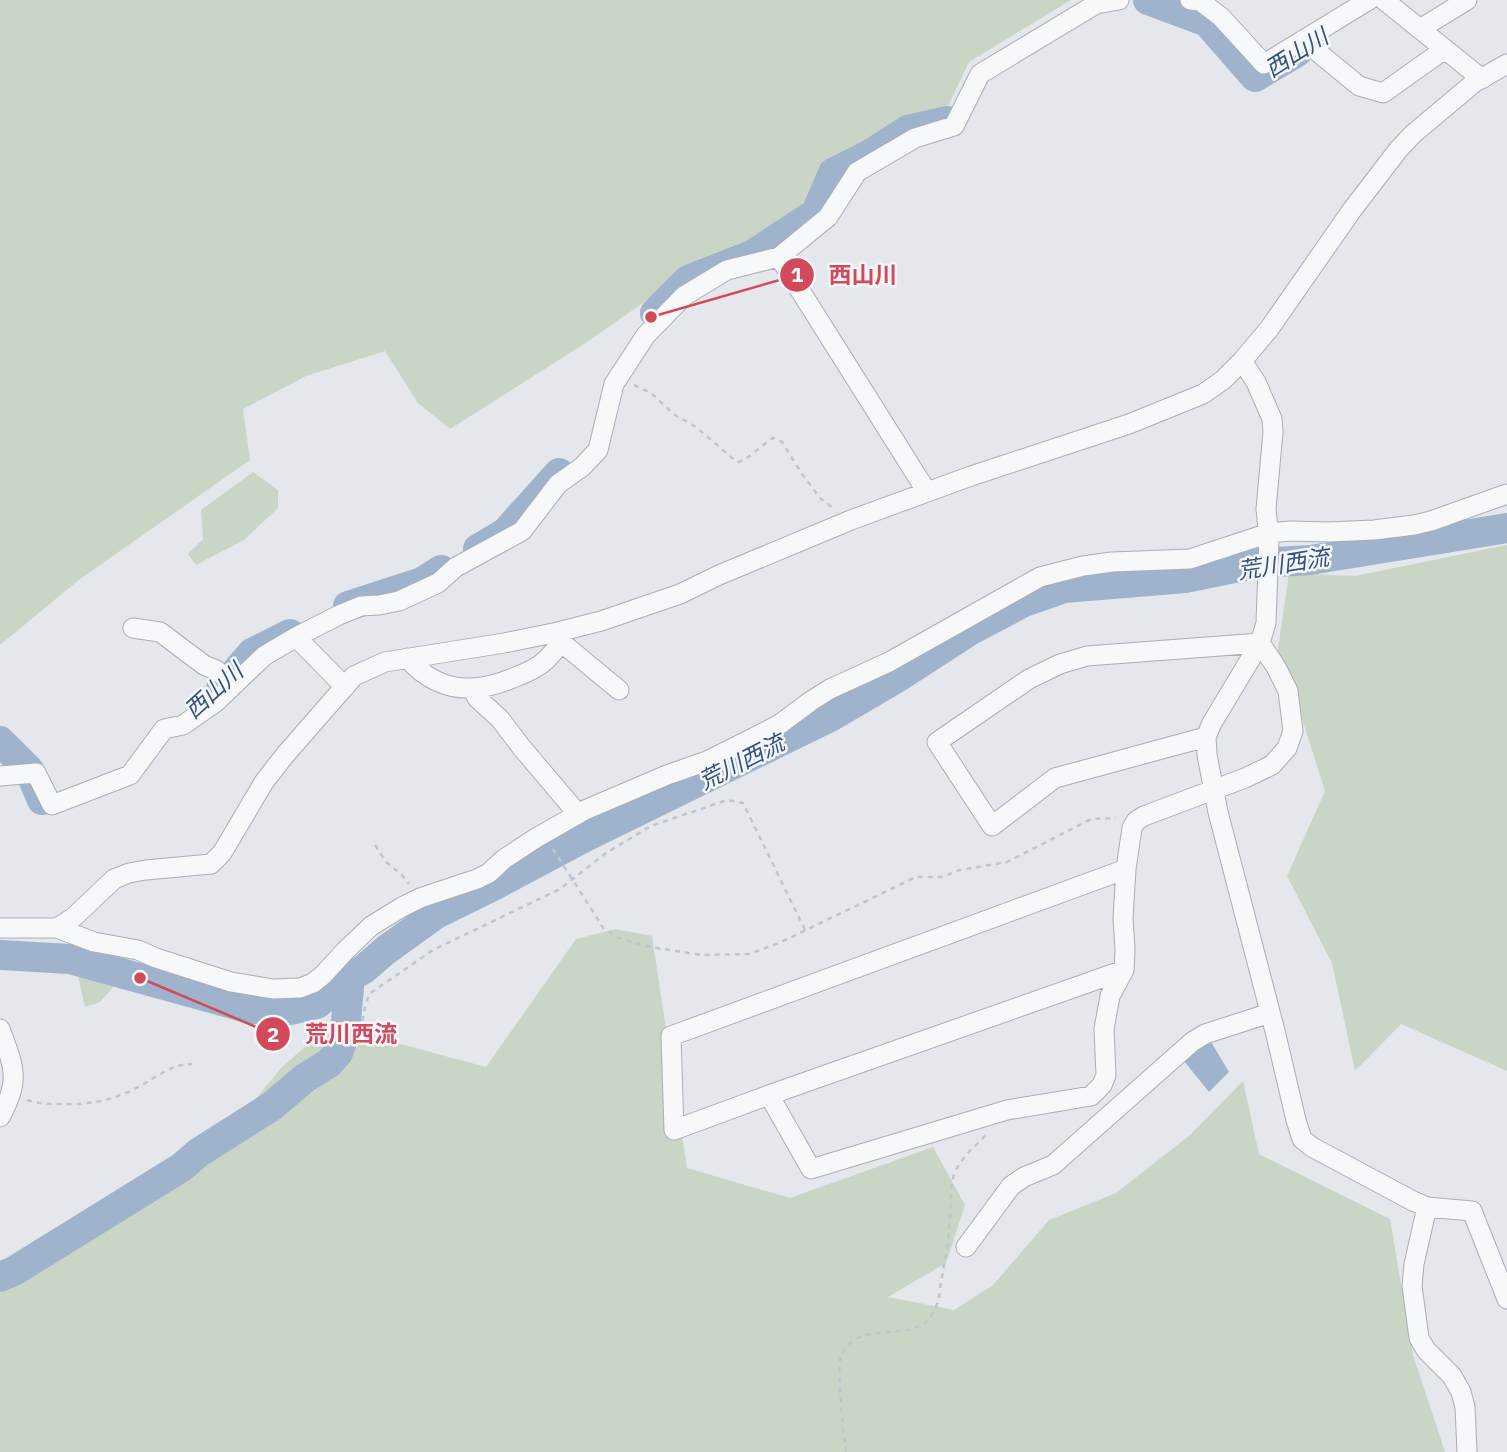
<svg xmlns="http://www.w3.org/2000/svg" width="1507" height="1452" font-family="'IBM Plex Sans','Noto Sans JP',sans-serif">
<rect width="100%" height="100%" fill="#e4e7ec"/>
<path fill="#c9d6c5" d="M0 0H1071L969 62 944 115 891 131 831 165 807 207 752 246 679 278 587 342 450 429 418 403 385 351 306 376 243 409 250 460 80 579 0 645Z
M253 472 278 490V508L244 540 196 565 188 554 203 539 201 510Z
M1507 545V1071L1401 1024 1355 1071 1332 963 1287 876 1325 791 1297 703 1277 656 1289 573 1355 576Z
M616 929 652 936 687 1168 790 1198 933 1147 965 1205 946 1263 888 1297 954 1310 993 1285 1049 1220 1116 1193 1190 1135 1243 1081 1259 1154 1390 1219 1413 1355 1445 1452H0V1265L62 1237 218 1145 282 1067 330 1025 486 1067 576 939Z
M114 963 121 978 100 1002 85 1007 76 967Z"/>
<path fill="#9fb4cc" d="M1211 1042 1229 1072 1209 1092 1184 1061 1200 1047Z"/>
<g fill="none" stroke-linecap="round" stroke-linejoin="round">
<path stroke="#9fb4cc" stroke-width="30" d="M1148 0 1207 22 1255 77 1297 52
M655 313 688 280 752 255 816 213 833 173 869 155 908 130 948 121
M478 549 505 533 559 473
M348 606 422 582 441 570
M221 689 252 653 290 634
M0 741 29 770 42 800
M0 955 70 959 251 1009 291 1010 317 1004 350 977 364 969 386 950 436 914 495 885 583 838 830 717 900 676 971 630 1024 602 1064 588 1185 578 1259 563 1310 560 1507 528
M0 1277 14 1271 182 1167 198 1153 272 1106 305 1078 329 1063 338 1053 345 1033 350 977"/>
<g stroke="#a9aeb7" stroke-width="21">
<path id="minor" d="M1190 0 1200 1 1221 17 1264 64 1369 0
M1384 0 1482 79
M1420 29 1467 0
M1303 40 1359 86 1383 93 1445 49
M779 257 927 492
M1242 361 1256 382 1272 419 1273 432 1266 509 1269 539 1266 623 1260 643 1212 723 1206 737 1207 755 1218 812 1275 1031 1296 1120 1302 1139 1312 1147 1413 1201 1427 1207 1472 1211 1507 1299
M133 628 160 632 204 665 216 670 235 684
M296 637 345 687
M561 642 619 690
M407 658C437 692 473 695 513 678 524 674 538 668 547 659 552 654 557 648 561 642L558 632
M473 689 477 698 500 719 522 748 578 814
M0 776 36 773 52 805 130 775 164 729 183 725 216 702 264 656 296 637 339 615 361 606 379 605 399 601 438 583 456 567 522 531 558 484 582 467 598 450 614 384 646 335 684 296 727 270 779 257 828 217 857 172 915 138 954 126 980 74 1096 4 1119 0
M0 928H57L94 942 138 950 156 958 231 982 273 989 300 988 313 983 323 975 345 951 371 926 402 907 420 898 477 879 489 873 504 859 536 838 585 810 667 775 707 761 753 738 780 724 811 701 830 689 889 662 1040 577 1083 566 1112 562 1190 559 1269 533 1290 531 1328 532 1374 530 1414 525 1431 521 1507 494
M57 928 74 917 114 879 129 873 146 870 211 864 222 853 264 782 285 755 354 676 385 662 504 643 558 632 601 621 680 594 719 575 851 520 971 476 1129 424 1203 394 1223 380 1242 361 1269 329 1352 210 1398 150 1413 134 1475 82 1507 64
M1124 970 769 1095 811 1169 1007 1110 1091 1096 1102 1085 1106 1075 1104 1029 1110 996 1124 970 1125 949 1123 918 1126 869 1132 828 1136 821 1144 816 1245 778 1272 765 1287 748 1293 731 1288 691 1276 667 1260 643 1087 656 1060 664 1029 679 937 742 992 826 1055 778 1206 737
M0 1029C14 1067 21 1080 0 1117
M769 1095 674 1130 671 1036 1126 869
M1427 1207 1414 1264 1412 1286 1419 1338 1426 1350 1452 1376 1461 1392 1465 1407 1467 1452
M966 1247 1011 1186 1024 1177 1053 1165 1192 1042 1205 1034 1270 1013"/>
</g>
<path stroke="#c2c5cb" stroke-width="2.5" stroke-dasharray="5 5" stroke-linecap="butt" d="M634 385 651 393 675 415 696 427 737 462C749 460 761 445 773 438L782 442 802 474 821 499 833 508
M375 845 386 862 402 875 409 884
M553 849 604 929 619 938 650 947 702 955 749 954 779 943 916 877H942L960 870 1007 862 1091 819 1116 818
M362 1041 363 1015 369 994 433 950 560 889 606 853 651 826 727 800 743 803 805 930
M27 1100C38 1104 49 1104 60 1104 88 1105 113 1101 138 1087 158 1077 170 1064 192 1064
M846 1452C844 1433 836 1370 841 1356 858 1317 906 1345 930 1318 932 1315 936 1307 937 1304 940 1296 940 1286 942 1277 945 1258 949 1239 950 1219 951 1203 949 1187 955 1172 962 1157 975 1146 986 1135"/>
<use href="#minor" stroke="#f7f8fa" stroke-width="19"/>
</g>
<g text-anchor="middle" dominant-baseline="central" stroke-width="5" stroke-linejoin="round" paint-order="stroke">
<g font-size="23" font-style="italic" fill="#34527a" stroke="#f4f6f9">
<text transform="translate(1296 52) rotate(-32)">西山川</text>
<text transform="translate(1283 563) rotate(-9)">荒川西流</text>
<text transform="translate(213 690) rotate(-42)">西山川</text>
<text transform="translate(741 761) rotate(-27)">荒川西流</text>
</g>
</g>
<path fill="none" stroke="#d1495b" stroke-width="2.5" d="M651 317L797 275M140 978L273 1034"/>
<g fill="#d1495b" stroke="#f4f6f9" stroke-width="2.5">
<circle cx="651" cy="317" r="7"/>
<circle cx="140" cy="978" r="7"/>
<circle cx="797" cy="275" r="18"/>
<circle cx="273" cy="1034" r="18"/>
</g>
<g font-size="21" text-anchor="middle" font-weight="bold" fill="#fff">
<text x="797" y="282">1</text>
<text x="273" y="1042">2</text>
</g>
<g font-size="23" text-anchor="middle" font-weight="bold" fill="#d1495b" stroke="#f4f6f9" stroke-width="5" stroke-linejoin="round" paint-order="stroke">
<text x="863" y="283">西山川</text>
<text x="351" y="1042">荒川西流</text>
</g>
</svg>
